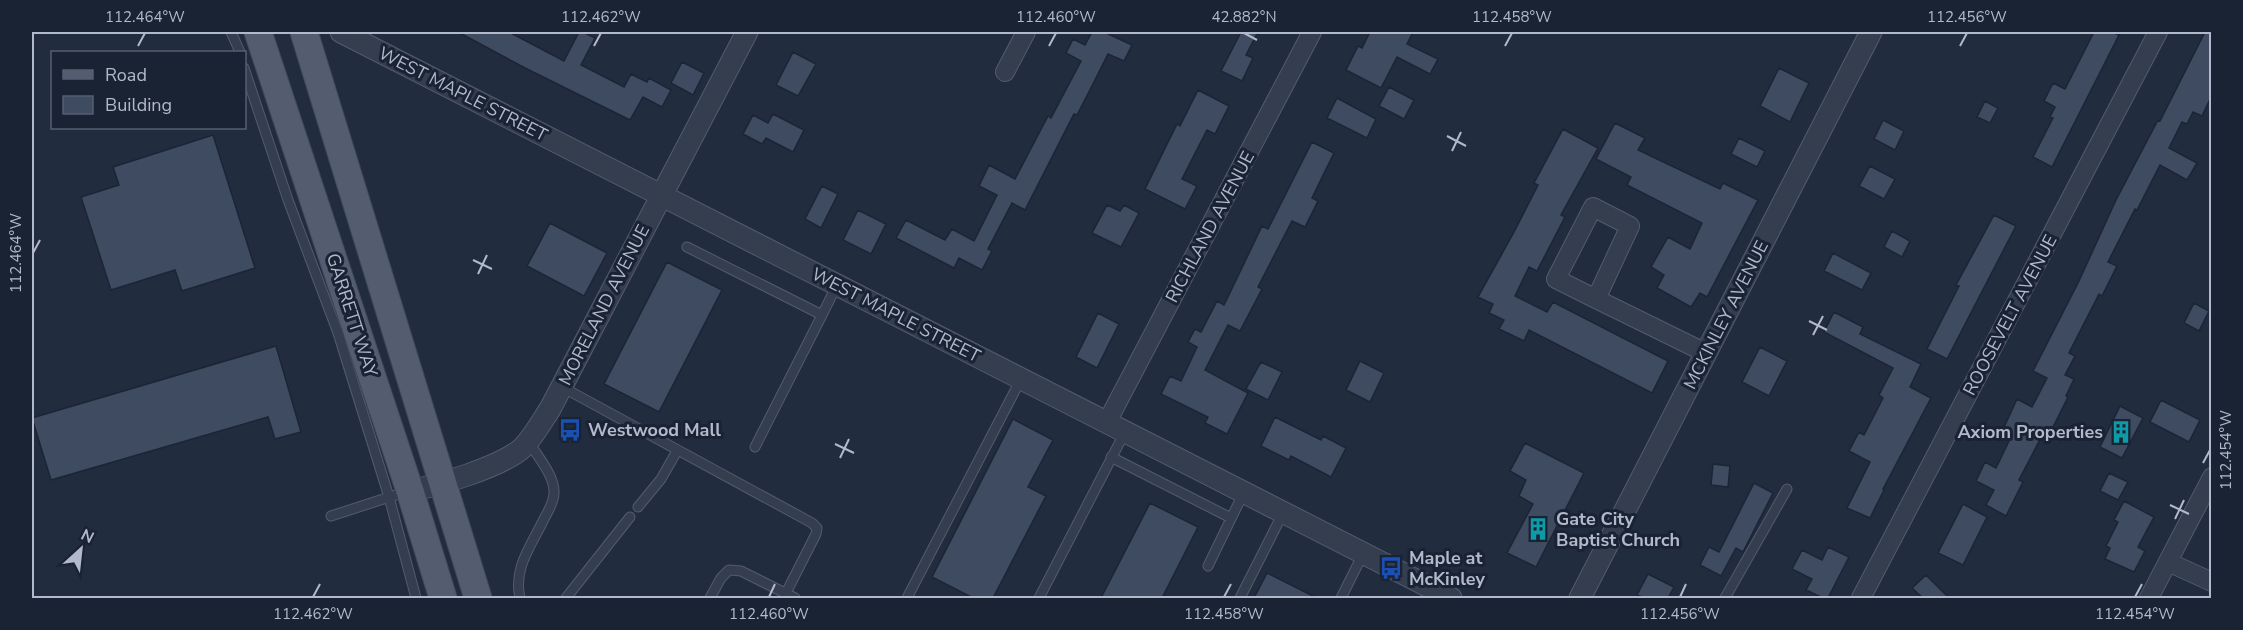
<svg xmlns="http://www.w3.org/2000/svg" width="2243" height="630" font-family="'Nunito Sans',sans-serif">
<rect width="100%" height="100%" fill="#212c3f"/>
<path fill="#3f4b61" stroke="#1c2536" stroke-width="1.5" d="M458 32H509L564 61 579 32H583L595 38 581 65 624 87 631 74 647 82 649 78 671 90 662 107 643 97 630 120 525 68Z
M1092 32H1104L1132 45 1124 61 1108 54 1094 82 1077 115 1074 114 1025 210 1012 203 988 249 992 251 982 270 959 258 954 268 896 238 906 220 945 240 952 229 974 241 997 195 979 186 989 165 1015 179 1048 116 1051 118 1081 61 1066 53 1073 39 1085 45Z
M1241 32H1258L1246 55 1253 58 1242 81 1221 71Z
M1370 32H1413L1407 44 1438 59 1430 74 1397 57 1381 88 1346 70 1358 46 1362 48Z
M2094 32H2112L2119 35 2052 167 2033 157 2053 118 2050 117 2055 107 2044 101 2053 83 2065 89Z
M2205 32H2211V97L2202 116 2193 112 2187 124 2182 122 2169 148 2197 163 2187 180 2160 165 2137 210 2135 209 2108 262 2117 266 2102 296 2099 294 2069 353 2075 356 2065 375 2074 379 2066 396 2068 397 2050 433 2045 430 2019 480 2023 482 2006 516 1986 505 1994 490 1976 481 1985 462 1996 468 2009 441 2000 436 2017 399 2032 407 2047 378 2033 371 2078 283 2116 200 2158 120 2160 121Z
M793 52 816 64 798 96 776 85Z
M682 62 704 73 693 95 671 83Z
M1779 68 1809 83 1790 122 1760 106Z
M1389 87 1414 100 1404 119 1379 106Z
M1198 90 1229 106 1215 134 1207 130 1182 179 1197 186 1185 209 1145 189 1177 124 1180 126Z
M1337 98 1376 119 1367 138 1327 118Z
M1985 101 1998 108 1990 123 1977 117Z
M773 114 804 130 793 152 766 138 762 144 743 134 753 115 768 123Z
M1883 120 1904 131 1895 150 1874 139Z
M1615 123 1645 138 1638 150 1720 189 1723 183 1758 200 1707 297 1700 293 1691 307 1657 288 1664 275 1651 267 1668 237 1690 249 1702 223 1627 185 1631 177 1596 159Z
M1563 129 1598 148 1561 215 1565 217 1537 271 1529 267 1515 296 1547 312 1553 302 1668 361 1652 393 1529 330 1524 341 1499 329 1504 320 1489 313 1493 304 1478 297 1514 232 1538 185 1534 183Z
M213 135 255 268 182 291 175 270 111 290 81 197 119 185 113 167Z
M1739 138 1765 151 1757 167 1731 154Z
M1312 142 1334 153 1312 198 1318 201 1305 227 1292 221 1258 287 1262 289 1240 331 1228 325 1205 370 1248 393 1227 434 1205 423 1208 417 1161 394 1170 376 1181 381 1197 347 1188 342 1195 329 1201 332 1217 301 1224 305 1262 226 1268 229Z
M1870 166 1895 179 1884 199 1859 186Z
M822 186 838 194 821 228 805 219Z
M1107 205 1120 211 1124 205 1139 213 1121 247 1092 233Z
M858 210 886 224 871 254 843 240Z
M1994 215 2016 226 1947 359 1927 349 1959 286 1956 285Z
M550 223 607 253 584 296 527 266Z
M1892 231 1910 241 1902 257 1884 247Z
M1833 253 1871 273 1862 290 1824 271Z
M667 262 722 290 659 412 604 384Z
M2194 303 2209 311 2199 331 2184 323Z
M1834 312 1863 327 1860 334 1921 364 1910 387 1931 398 1883 489 1884 490 1870 518 1847 508 1870 462 1849 451 1859 432 1864 435 1883 398 1879 395 1893 368 1824 332Z
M1098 313 1119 324 1097 368 1076 357Z
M276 346 301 432 275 439 268 417 51 480 32 418Z
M1760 347 1787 361 1769 396 1742 382Z
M1360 361 1384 373 1370 402 1346 390Z
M1261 362 1282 372 1268 400 1246 389Z
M2161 400 2200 420 2189 442 2150 422Z
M2120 406 2143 418 2122 458 2100 447Z
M1275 417 1321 440 1323 436 1346 448 1331 477 1291 456 1289 460 1261 446Z
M1013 419 1053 440 1028 487 1046 496 993 598H973L932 577Z
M1525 443 1584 473 1536 567 1507 553 1533 504 1519 496 1526 480 1510 471Z
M1713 464 1730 466 1728 487 1711 485Z
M2109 473 2128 482 2118 500 2100 491Z
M1754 483 1773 493 1743 552 1736 548 1721 576 1700 565 1709 547 1719 552Z
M2124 501 2154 517 2138 547 2145 551 2134 572 2105 559 2110 548 2106 546 2118 522 2114 520Z
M1150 503 1198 527 1162 598H1101Z
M1963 504 1987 517 1963 565 1938 553Z
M1828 547 1849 557 1828 598H1823L1806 590 1812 579 1792 569 1802 550 1822 560Z
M1267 573 1317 598H1254Z
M1648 574 1674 587 1668 598H1645L1637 595Z
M1926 575 1949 598H1923L1912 588Z"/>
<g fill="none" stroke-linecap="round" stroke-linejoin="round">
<g stroke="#535c6d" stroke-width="11">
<path id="service" d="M231 32 240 52
M244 68 288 200 338 333 389 497 416 598
M687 247 822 315 837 285
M562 387 812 523 817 528 816 534 786 593
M755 447 822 315
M1111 457 1231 518
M638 507 661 479 677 451
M331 516 408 491
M1208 566 1244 492
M520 598C513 568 531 546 544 519 548 512 554 501 554 493 555 476 537 456 529 442
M566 598 630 517
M710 598 721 578 729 570 741 571 795 598
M907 598 1021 379
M1039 598 1125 432
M1240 598 1283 513
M1341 598 1363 554
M1725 598 1787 489"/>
</g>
<g stroke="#535c6d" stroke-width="20">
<path id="minor" d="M1005 72 1026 32
M1593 207 1630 226 1596 299 1556 279Z
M1596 299 1706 353
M1107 422 1312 32
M2168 562 2212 582
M1861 598 2158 32
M2149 598 2212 477"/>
</g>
<g stroke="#535c6d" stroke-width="23">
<path id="tertiary" d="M341 32 1451 598
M410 491C439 485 497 468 520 450 530 442 542 421 550 409L747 32
M1580 598 1871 32"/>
</g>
<g stroke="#3e4758" stroke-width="29">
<path id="primary" d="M258 32 410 491 443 598
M304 32 478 598"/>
</g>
<use href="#service" stroke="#353e4f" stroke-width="9"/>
<use href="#minor" stroke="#353e4f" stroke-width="18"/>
<use href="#tertiary" stroke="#353e4f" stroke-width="21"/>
<use href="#primary" stroke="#535d6f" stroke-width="27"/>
</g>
<path fill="none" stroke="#b1b9ca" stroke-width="2" d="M1244 33 1257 40M138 46 145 33M594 46 601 33M1049 46 1056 33M1505 46 1512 33M1960 46 1967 33M1447 136 1466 146M1452 151 1461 132M33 253 40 240M473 260 492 269M478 274 487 255M1809 321 1827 330M1813 335 1823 316M835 444 854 453M840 458 849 439M2203 463 2210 450M2170 505 2189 514M2175 519 2184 500M313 597 320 584M769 597 775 584M1224 597 1231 584M1680 597 1686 584M2135 597 2142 584"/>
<defs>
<g id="bus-bare" transform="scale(1.8)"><path d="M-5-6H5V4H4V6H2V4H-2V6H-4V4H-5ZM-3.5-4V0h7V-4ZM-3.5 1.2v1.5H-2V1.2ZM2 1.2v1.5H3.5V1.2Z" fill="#1a4fb4" stroke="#1a2334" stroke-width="2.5" paint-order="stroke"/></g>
<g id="building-bare" transform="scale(1.8)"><path d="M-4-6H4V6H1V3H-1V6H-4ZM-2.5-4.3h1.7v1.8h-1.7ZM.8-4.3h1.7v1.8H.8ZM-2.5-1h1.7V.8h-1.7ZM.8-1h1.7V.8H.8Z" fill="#0f9aa8" stroke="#1a2334" stroke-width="2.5" paint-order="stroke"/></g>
</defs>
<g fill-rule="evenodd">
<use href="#bus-bare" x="570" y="430"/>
<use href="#building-bare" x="2121" y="432"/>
<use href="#building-bare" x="1538" y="529"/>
<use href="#bus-bare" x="1391" y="568"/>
</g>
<g text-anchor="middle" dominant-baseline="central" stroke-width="6" stroke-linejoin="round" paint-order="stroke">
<g font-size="18" fill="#b1b9ca" stroke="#1a2334">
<text transform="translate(463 94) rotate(27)">WEST MAPLE STREET</text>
<text transform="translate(1210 227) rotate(-62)">RICHLAND AVENUE</text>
<text transform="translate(604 305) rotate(-63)">MORELAND AVENUE</text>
<text transform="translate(352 315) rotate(72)">GARRETT WAY</text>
<text transform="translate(896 315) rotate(27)">WEST MAPLE STREET</text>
<text transform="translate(1726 315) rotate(-63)">MCKINLEY AVENUE</text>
<text transform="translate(2010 315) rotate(-62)">ROOSEVELT AVENUE</text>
</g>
<g font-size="18" font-weight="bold" fill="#b1b9ca" stroke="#1a2334" text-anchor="start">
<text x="588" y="430">Westwood Mall</text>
<text x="2103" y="432" text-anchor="end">Axiom Properties</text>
<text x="1556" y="519">Gate City<tspan x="1556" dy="21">Baptist Church</tspan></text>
<text x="1409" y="558">Maple at<tspan x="1409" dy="21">McKinley</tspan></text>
</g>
</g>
<rect width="2243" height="630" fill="none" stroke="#1a2334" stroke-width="66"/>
<rect x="51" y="51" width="195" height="78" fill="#1a2334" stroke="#565f70" stroke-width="1.5"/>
<rect x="63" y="70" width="30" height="9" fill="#535d6f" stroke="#565f70" stroke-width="1.5"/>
<text x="105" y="81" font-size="18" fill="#b1b9ca">Road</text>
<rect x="63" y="96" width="30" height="18" fill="#3f4b61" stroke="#565f70" stroke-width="1.5"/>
<text x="105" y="111" font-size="18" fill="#b1b9ca">Building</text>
<g transform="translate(81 549) rotate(27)" stroke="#1a2334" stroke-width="4.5" paint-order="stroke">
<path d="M0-4.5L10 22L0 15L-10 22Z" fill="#b1b9ca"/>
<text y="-9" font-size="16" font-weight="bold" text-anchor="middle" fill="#b1b9ca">N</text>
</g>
<rect x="33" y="33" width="2177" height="564" fill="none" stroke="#b1b9ca" stroke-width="2"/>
<g font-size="15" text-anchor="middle" fill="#b1b9ca">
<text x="145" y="22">112.464°W</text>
<text x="601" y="22">112.462°W</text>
<text x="1056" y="22">112.460°W</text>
<text x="1244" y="22">42.882°N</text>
<text x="1512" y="22">112.458°W</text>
<text x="1967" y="22">112.456°W</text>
<text transform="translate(16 253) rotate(-90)" y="5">112.464°W</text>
<text transform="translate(2226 450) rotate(-90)" y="5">112.454°W</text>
<text x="313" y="619">112.462°W</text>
<text x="769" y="619">112.460°W</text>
<text x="1224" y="619">112.458°W</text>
<text x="1680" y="619">112.456°W</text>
<text x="2135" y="619">112.454°W</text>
</g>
</svg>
